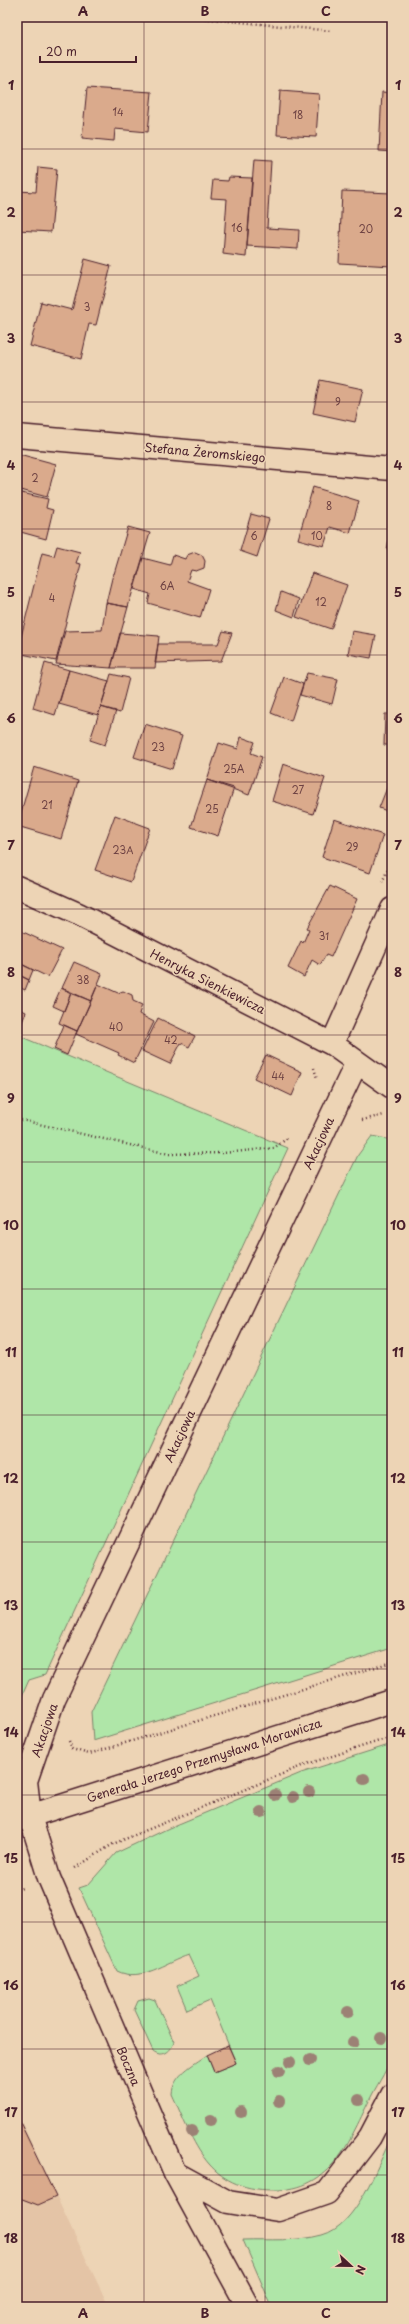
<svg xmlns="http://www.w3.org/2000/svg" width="409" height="2324" font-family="'Playpen Sans',sans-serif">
<rect width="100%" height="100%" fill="#edd4b5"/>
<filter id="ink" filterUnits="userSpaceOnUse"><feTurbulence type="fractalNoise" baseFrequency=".025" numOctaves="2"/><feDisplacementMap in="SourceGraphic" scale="8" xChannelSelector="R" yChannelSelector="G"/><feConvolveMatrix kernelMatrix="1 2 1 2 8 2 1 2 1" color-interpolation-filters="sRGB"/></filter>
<g filter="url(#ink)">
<path fill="#e4c4a6" d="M17 2114 109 2307H17Z"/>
<path fill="#afe6a8" stroke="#7c826a" d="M17 1035 288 1148 45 1675 29 1680 17 1707Z
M372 1136 392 1140V1648L93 1741 91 1712 358 1155Z
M392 1744C392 1814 392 1885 392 1955 392 1987 395 2021 392 2054 391 2064 377 2085 372 2095 349 2140 333 2191 273 2190 207 2190 195 2144 172 2094 173 2075 193 2065 207 2055L214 2072 236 2063 210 2000 187 2010 177 1986 199 1976 189 1955C166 1962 141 1983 117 1971L79 1888 88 1885 116 1853 169 1828 301 1773Z
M149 1998 155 2000 174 2042C171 2052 162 2058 153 2051L134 2010 138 2001Z
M392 2136V2307H272L243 2240C268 2239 297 2242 322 2235 357 2226 377 2166 392 2136Z"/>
<path fill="#daaa8c" stroke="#4a1f2b" d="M87 88 152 92 148 132 115 129 114 141 82 138Z
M280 91 319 94 316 137 277 135Z
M382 92 392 93V152L379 151Z
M254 160 271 161 267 228 299 230 298 249 247 246Z
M38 167 57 169 51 232 17 230V191L36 192Z
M229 177 252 178 246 257 223 254 227 199 211 198 213 180 228 181Z
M342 191 392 193V266L339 263Z
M85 259 111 266 96 325 89 324 81 359 30 346 41 302 72 310Z
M320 380 363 389 355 422 313 413Z
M19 454 56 464 47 497 17 489Z
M313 487 359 501 350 533 330 527 324 546 298 539Z
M17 492 48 499 46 508 53 510 46 539 17 531Z
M251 514 269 519 257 557 240 551Z
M392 524V550L387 549Z
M128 527 150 533 128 607 106 603 113 574H114Z
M57 546 80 552 76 563 81 564 56 661 17 653 42 553 54 556Z
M195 552 202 555 205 561 204 568 196 571 191 570 187 581 209 589 200 618 148 603 150 594 134 589 143 558 170 565 173 555 185 559 187 555Z
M312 573 347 585 331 629 296 617Z
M281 592 299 599 294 617 276 610Z
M106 603 128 607 111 668 56 664 65 631 102 630Z
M223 631 232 633 221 661 155 663 158 644H218Z
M352 631 376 635 371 658 348 654Z
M120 633 159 636 155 668H111Z
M45 663 69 670 55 715 33 708Z
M69 670 109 681 98 715 59 704Z
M307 673 338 679 332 704 300 695Z
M111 674 129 678 120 713 101 707Z
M284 677 303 684 291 721 271 713Z
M101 707 116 711 105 745 90 740Z
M385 714H392V745H384Z
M145 724 182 736 172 769 134 757Z
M241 737 255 742 251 753 262 757 249 795 207 780 219 743 238 749Z
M283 764 325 778 313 814 272 801Z
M34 767 78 781 61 839 17 826Z
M392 775V813L379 808Z
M207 780 234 788 218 836 191 827Z
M115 815 150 828 131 882 95 870Z
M334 819 383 835 370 873 322 857Z
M330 886 357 899 331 957 326 955 320 965 312 960 304 977 288 968 301 941 303 943 309 929 307 928Z
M21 931 62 950 48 977 17 962V939Z
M17 962 33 970 29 980 17 974Z
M74 962 102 974 91 1001 62 988Z
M17 974 29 980 25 990 17 986Z
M98 984 118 993 123 991 132 995 133 1001 142 1005 139 1014 154 1022 134 1063 118 1055 119 1053 76 1034Z
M61 988 71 993 64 1011 53 1006Z
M71 993 91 1001 77 1031 59 1023Z
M17 1008 26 1012 17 1035Z
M158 1018 195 1036 189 1047 181 1043 170 1064 142 1051Z
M64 1025 77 1031 67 1055 54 1049Z
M266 1055 302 1072 292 1096 254 1078Z
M228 2045 236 2063 214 2072 207 2055Z
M17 2116 56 2197 38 2205 17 2197Z"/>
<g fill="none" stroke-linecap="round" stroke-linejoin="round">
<g stroke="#4a1f2b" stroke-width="25">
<path id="minor" d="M17 436 392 469
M17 887 78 914 332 1044 392 1087
M332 1044 392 909
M17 1820 392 1701
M175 2173 228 2202 278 2210 327 2193 370 2137 392 2095
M248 2307 175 2173 49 1878 30 1816 26 1781 54 1699 357 1062"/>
</g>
<path stroke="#4a1f2b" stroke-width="2.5" stroke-dasharray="1 3" stroke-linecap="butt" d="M189 17 332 31
M382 882 392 861
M314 1068 317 1078
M17 1119 169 1154 223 1153 274 1148 289 1137
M362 1120 384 1115
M69 1741 72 1749 89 1754 392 1662
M75 1868 113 1844 304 1765 392 1737
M17 1890 22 1888"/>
<use href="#minor" stroke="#edd4b5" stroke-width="22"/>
</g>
<g fill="#9c8174">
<circle cx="364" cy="1779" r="6"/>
<circle cx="309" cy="1792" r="6"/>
<circle cx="275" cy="1795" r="6"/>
<circle cx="293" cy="1797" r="6"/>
<circle cx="261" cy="1812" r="6"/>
<circle cx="348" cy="2012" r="6"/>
<circle cx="381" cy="2038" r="6"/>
<circle cx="353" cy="2042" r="6"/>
<circle cx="310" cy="2060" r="6"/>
<circle cx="290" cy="2062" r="6"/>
<circle cx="279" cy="2071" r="6"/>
<circle cx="359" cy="2100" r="6"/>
<circle cx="279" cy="2101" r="6"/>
<circle cx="241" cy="2112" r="6"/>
<circle cx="211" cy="2120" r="6"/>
<circle cx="192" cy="2131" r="6"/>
</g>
</g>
<path fill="none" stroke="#4a1f2b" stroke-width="1" stroke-opacity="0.55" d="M144 17V2307M265 17V2307M17 149H392M17 275H392M17 402H392M17 529H392M17 655H392M17 782H392M17 909H392M17 1035H392M17 1162H392M17 1289H392M17 1415H392M17 1542H392M17 1669H392M17 1795H392M17 1922H392M17 2049H392M17 2175H392"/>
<g text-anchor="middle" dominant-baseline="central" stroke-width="3" stroke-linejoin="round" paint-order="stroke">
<g font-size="10" fill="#6e4243">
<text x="118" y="111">14</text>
<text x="298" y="114">18</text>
<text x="237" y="227">16</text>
<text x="366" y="228">20</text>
<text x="87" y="306">3</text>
<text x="338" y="401">9</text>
<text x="35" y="477">2</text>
<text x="329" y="505">8</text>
<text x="254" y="535">6</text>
<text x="317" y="535">10</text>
<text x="167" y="585">6A</text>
<text x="52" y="597">4</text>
<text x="321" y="601">12</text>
<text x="158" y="746">23</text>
<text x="234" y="768">25A</text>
<text x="298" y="789">27</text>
<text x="47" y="804">21</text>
<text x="212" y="808">25</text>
<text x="352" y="846">29</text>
<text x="123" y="849">23A</text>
<text x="324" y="935">31</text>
<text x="83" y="979">38</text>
<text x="116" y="1026">40</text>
<text x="171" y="1039">42</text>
<text x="278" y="1075">44</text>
</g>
<g font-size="12" fill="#4a1f2b" stroke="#edd4b5">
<text transform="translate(205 452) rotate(5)">Stefana Żeromskiego</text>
<text transform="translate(208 981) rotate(27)">Henryka Sienkiewicza</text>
<text transform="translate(318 1143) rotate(-65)">Akacjowa</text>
<text transform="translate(179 1436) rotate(-65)">Akacjowa</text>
<text transform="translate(44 1730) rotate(-71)">Akacjowa</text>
<text transform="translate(204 1760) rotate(-18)">Generała Jerzego Przemysława Morawicza</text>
<text transform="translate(129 2066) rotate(67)">Boczna</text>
</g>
</g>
<rect width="409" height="2324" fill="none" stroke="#edd4b5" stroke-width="44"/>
<g transform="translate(351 2266) rotate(112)" stroke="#edd4b5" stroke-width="3" paint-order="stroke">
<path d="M0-3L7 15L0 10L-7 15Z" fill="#4a1f2b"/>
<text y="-6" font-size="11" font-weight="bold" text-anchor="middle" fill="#4a1f2b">N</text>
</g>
<path d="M40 56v6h96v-6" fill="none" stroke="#4a1f2b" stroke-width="2"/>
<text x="46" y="56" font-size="12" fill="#4a1f2b" stroke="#edd4b5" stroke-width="3" paint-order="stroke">20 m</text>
<rect x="22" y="22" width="365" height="2280" fill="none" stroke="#4a1f2b" stroke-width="1.5"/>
<g font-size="13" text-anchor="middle" font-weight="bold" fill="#4a1f2b">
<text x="83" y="16">A</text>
<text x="205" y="16">B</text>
<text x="326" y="16">C</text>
<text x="11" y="90">1</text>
<text x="398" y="90">1</text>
<text x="11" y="217">2</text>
<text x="398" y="217">2</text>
<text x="11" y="343">3</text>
<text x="398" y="343">3</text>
<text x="11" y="470">4</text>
<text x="398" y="470">4</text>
<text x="11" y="597">5</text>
<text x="398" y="597">5</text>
<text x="11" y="723">6</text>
<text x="398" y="723">6</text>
<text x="11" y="850">7</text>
<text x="398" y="850">7</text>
<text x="11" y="977">8</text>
<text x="398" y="977">8</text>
<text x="11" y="1103">9</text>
<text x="398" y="1103">9</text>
<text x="11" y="1230">10</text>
<text x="398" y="1230">10</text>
<text x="11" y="1357">11</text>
<text x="398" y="1357">11</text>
<text x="11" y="1483">12</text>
<text x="398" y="1483">12</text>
<text x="11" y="1610">13</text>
<text x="398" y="1610">13</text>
<text x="11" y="1737">14</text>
<text x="398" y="1737">14</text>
<text x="11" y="1863">15</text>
<text x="398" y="1863">15</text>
<text x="11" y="1990">16</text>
<text x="398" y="1990">16</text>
<text x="11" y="2117">17</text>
<text x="398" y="2117">17</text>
<text x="11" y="2243">18</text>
<text x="398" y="2243">18</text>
<text x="83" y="2318">A</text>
<text x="205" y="2318">B</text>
<text x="326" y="2318">C</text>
</g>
</svg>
